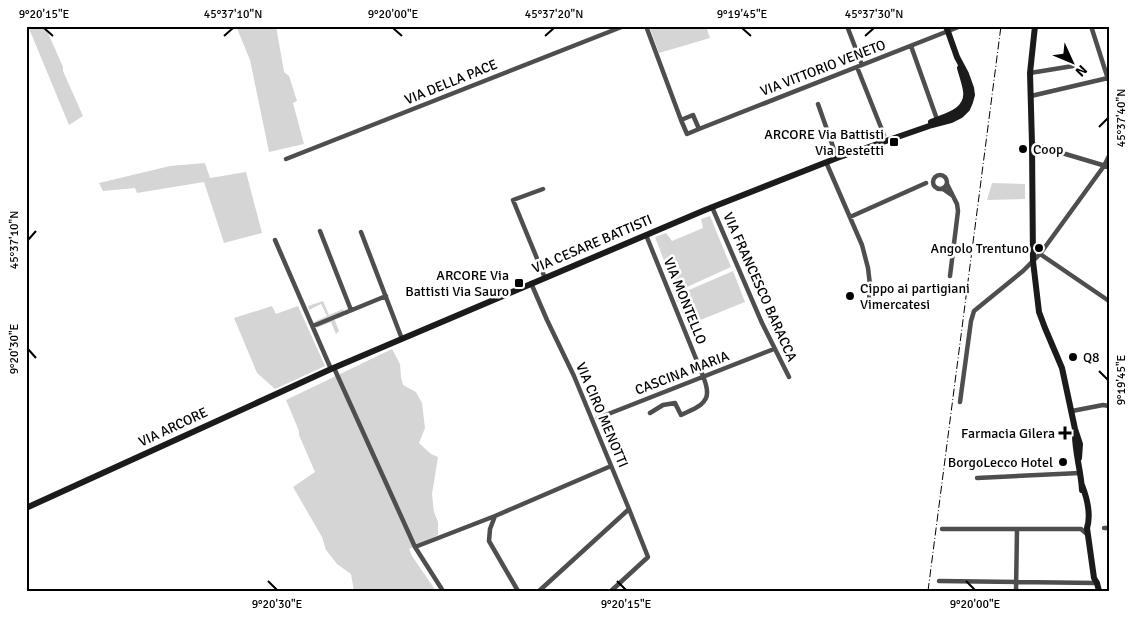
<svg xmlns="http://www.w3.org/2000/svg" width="1135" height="617" font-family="Signika,sans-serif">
<rect width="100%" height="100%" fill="#fff"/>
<path fill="#d5d5d5" d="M28 26H45L63 67V71L83 116 69 125Z
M236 26H276L284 72 289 76 297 101 293 103 304 144 269 152 250 60Z
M649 26H706L710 38 659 53Z
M205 163 210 178 246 172 262 233 224 243 204 182 137 193 135 188 103 191 99 183 170 166Z
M992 183 1025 184V199L987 200Z
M710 216 731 267 676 292 655 237 666 233 672 241 703 228 701 219Z
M733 271 745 302 688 325 675 296Z
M323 301 329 315 343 309 345 313 334 318 339 331 336 334 331 322 317 328 314 322 327 316 321 304 309 310 308 306Z
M272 306 276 314 298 306 325 366 275 389 257 373 234 318Z
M392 349 400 364 401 377 403 385 416 392 422 403 425 428 419 443 431 454 438 457 432 494 434 512 438 522V535L409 549 412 556 436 591H354L351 574 337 564 326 550 322 537 293 487 315 472 299 435V431L286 400Z"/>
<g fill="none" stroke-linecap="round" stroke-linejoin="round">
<path stroke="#4e4e4e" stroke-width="4.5" d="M646 26 681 120 687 134 699 129 693 115 681 120
M847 26 862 65
M1091 26 1108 79
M911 46 938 122
M857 67 884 135
M1030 73 1073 66
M1031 96 1108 78
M818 104 837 158
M699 129 961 26
M1032 144 1109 167
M286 159 624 26
M826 162 862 245 868 268 870 285 869 301
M933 182a7 7 0 1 1 14 0a7 7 0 1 1-14 0Z
M543 189 513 200 545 278
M943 189 953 196 947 184
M712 207 762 323 789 377
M850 217 926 183
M320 231 351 310
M361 232 402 339
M646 235 703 376C705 381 707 387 707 392 708 405 691 410 681 415L675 403 663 405 650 413
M275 240 331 369
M1040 254 1109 301
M950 276 958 211 957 204 953 196
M531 283 547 320 574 376 629 509 648 557 611 591
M313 326 386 296
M334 368 415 547 443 591
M960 402 971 321 974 311 1023 271 1040 254 1104 166 1109 156
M1072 411 1103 405 1109 406
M598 418 774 349
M977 478 1080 473
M495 516 490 529 489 541 518 591
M1104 528H1109
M942 529H1081L1088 535
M415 547 495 516 611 466
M939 581 1097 583
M539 591 629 509
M1016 591 1017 529"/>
<path stroke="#1b1b1b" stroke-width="6" d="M1035 26 1030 73 1032 144 1033 261 1039 312 1045 328 1062 368 1075 429 1080 444 1079 458
M931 122C946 116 969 111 966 91 965 83 962 76 960 68
M1075 435C1075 453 1081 471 1082 490
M1082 485C1087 498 1091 515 1087 528L1094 578 1097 583 1099 591
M26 508 331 369 705 210 837 158 932 125 951 120 961 115 967 109 970 102 972 95 971 88 966 74 957 57 946 26"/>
<path stroke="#000" stroke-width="1" stroke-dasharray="8 2.5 1 2.5" stroke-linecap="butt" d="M928 591 1001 26"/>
</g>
<path fill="none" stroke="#000" stroke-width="2" d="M44 28 53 36M393 28 402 36M742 28 751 36M224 36 233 28M545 36 554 28M865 36 874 28M1099 127 1108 118M28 240 36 231M28 349 36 358M1099 371 1108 380M268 581 277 590M617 581 626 590M966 581 975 590"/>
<g fill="#000" stroke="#fff" stroke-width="2">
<rect x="889" y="137" width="10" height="10" rx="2.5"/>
<circle cx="1023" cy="149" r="5"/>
<circle cx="1039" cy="248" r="5"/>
<rect x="514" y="278" width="10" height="10" rx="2.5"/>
<circle cx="850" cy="296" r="5"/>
<circle cx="1073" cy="357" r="5"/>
<path d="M1062.5 425.5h5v5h5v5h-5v5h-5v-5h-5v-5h5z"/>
<circle cx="1063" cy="462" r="5"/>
</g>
<g text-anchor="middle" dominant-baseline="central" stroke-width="5" stroke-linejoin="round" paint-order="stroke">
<g font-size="14" fill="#000" stroke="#fff">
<text transform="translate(823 68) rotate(-21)">VIA VITTORIO VENETO</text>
<text transform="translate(451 82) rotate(-22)">VIA DELLA PACE</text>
<text transform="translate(592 244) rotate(-23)">VIA CESARE BATTISTI</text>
<text transform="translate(760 287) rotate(66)">VIA FRANCESCO BARACCA</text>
<text transform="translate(685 301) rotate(68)">VIA MONTELLO</text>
<text transform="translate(682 373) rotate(-21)">CASCINA MARIA</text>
<text transform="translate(602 415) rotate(67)">VIA CIRO MENOTTI</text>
<text transform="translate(173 427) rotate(-25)">VIA ARCORE</text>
</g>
<g font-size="14" fill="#000" stroke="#fff" text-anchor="end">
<text x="884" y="134">ARCORE Via Battisti<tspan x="884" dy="16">Via Bestetti</tspan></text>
<text x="1033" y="149" text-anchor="start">Coop</text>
<text x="1029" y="248">Angolo Trentuno</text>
<text x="509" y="275">ARCORE Via<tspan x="509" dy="16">Battisti Via Sauro</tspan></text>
<text x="860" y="288" text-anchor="start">Cippo ai partigiani<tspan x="860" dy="16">Vimercatesi</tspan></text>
<text x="1083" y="357" text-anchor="start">Q8</text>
<text x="1055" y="433">Farmacia Gilera</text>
<text x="1053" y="462">BorgoLecco Hotel</text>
</g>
</g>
<rect width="1135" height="617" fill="none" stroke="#ffffff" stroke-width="55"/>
<g transform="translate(1072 62) rotate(134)" stroke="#ffffff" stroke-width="4" paint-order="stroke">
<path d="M0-4L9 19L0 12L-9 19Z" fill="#000000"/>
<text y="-8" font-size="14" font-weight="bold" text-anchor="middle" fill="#000000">N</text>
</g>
<rect x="28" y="28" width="1080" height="562" fill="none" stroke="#000" stroke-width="2"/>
<g font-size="12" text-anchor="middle" fill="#000">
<text x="44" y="18">9°20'15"E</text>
<text x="233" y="18">45°37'10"N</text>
<text x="393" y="18">9°20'00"E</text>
<text x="554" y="18">45°37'20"N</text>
<text x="742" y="18">9°19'45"E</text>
<text x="874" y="18">45°37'30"N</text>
<text transform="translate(1121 118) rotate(-90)" y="4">45°37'40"N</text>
<text transform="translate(14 240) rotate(-90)" y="4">45°37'10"N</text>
<text transform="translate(14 349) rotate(-90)" y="4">9°20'30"E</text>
<text transform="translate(1121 380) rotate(-90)" y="4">9°19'45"E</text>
<text x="277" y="608">9°20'30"E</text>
<text x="626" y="608">9°20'15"E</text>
<text x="975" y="608">9°20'00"E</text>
</g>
</svg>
